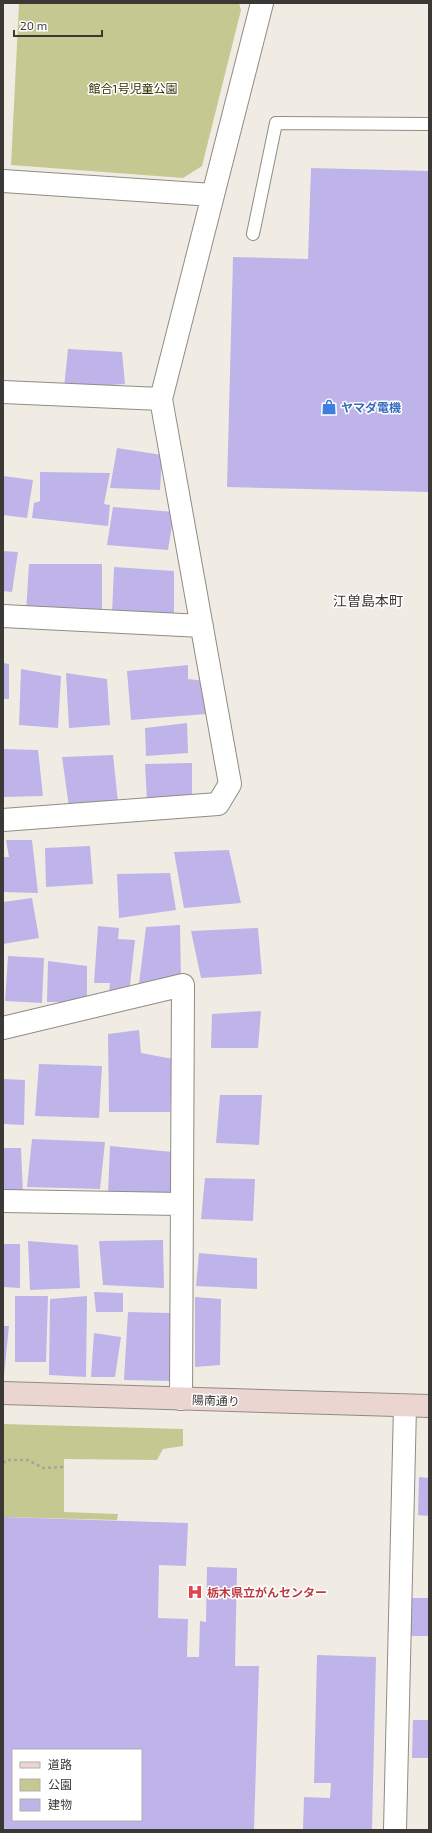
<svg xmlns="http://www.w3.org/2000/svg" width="432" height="1833" font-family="'Exo 2','Noto Sans JP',sans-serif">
<rect width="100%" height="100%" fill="#f1ece3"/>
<path fill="#c5c991" d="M19 3H239L241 10 202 166 183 178 11 165Z
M3 1424 183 1429V1446L163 1449 157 1460 64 1459V1512L118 1514 117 1520 3 1517Z"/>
<path fill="#beb4ea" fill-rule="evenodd" d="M311 168 429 171V492L227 487 233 257 308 259Z
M68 349 122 352 125 384 64 388Z
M117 448 162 455 160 490 110 488Z
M40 472 110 473 104 504 110 505 108 526 32 518 34 503 40 501Z
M3 476 33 480 27 518 3 515Z
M113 507 174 512 168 550 107 545Z
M3 551 18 552 12 592 3 591Z
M29 564H102V614L26 612Z
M114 567 174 571V616L112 615Z
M3 663 9 664V699H3Z
M188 665V679L204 681 206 714 131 720 127 671Z
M21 669 61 676 58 728 19 725Z
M66 673 107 679 110 725 69 728Z
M187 723 188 753 146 756 145 728Z
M3 749 38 750 43 796 3 797Z
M113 755 118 802 69 807 62 757Z
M192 763V798L147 801 145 764Z
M6 840H32L38 893 3 892V857H9Z
M90 846 93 884 46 887 45 848Z
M229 850 241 903 184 908 174 852Z
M170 873 176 910 119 918 117 874Z
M32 898 39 938 3 944V902Z
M180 925 181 982 139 984 146 927Z
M98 926 119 928 118 939 135 940 129 994H109L110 983H94Z
M258 928 262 974 201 978 191 931Z
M8 956 44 958 42 1003 5 1001Z
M48 961 87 966V1002H47Z
M261 1011 258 1048H211L212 1014Z
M139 1030 141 1053 173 1059 170 1112H109L108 1034Z
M39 1064 102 1066 99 1118 35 1116Z
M3 1079 25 1080 24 1125 3 1124Z
M220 1095H262L259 1145 216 1143Z
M32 1139 105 1142 100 1189 27 1187Z
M110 1146 173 1152 171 1198 108 1193Z
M3 1148H21L23 1193H3Z
M205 1178 255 1179 253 1221 201 1219Z
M163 1240 164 1288 103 1285 99 1241Z
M28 1241 78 1245 80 1288 30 1290Z
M3 1244H20V1288L3 1287Z
M199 1253 257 1258V1289L196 1286Z
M94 1292 123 1293V1312H96Z
M15 1296H48L46 1362H15Z
M87 1296 86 1377 49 1375 50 1299Z
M195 1297 221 1299 220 1365 195 1367Z
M128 1312 170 1313V1381L124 1380Z
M3 1326H9L4 1375H3Z
M94 1333 121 1337 115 1377H91Z
M419 1477 429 1478V1516L418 1515Z
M3 1517 188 1523 186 1566 159 1565 158 1618 188 1619 187 1657H199L200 1621 206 1622 207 1567 237 1568 235 1666H259L254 1830H3ZM13 1750H141V1820H13Z
M411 1598H429V1636H410Z
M317 1655 376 1657 372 1830H303L304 1797 330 1798 331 1783H314Z
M413 1720H429V1758H412Z"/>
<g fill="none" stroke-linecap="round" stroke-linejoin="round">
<g stroke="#908b83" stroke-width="14">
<path id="lane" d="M253 234 276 123 429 124"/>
</g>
<g stroke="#908b83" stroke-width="24">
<path id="street" d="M3 181 213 195
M3 392 161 399
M3 616 202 626
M3 820 218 804 230 784 161 399 262 3
M3 1028 183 985 181 1399
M3 1201 181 1204
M395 1830 405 1406"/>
</g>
<g stroke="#908b83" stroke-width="24">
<path id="secondary" d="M3 1393 429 1406"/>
</g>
<path stroke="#a7a49d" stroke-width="2.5" stroke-dasharray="3 3" stroke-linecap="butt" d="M3 1463 7 1460H28L43 1468 64 1467"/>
<use href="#lane" stroke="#fff" stroke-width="12"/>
<use href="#street" stroke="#fff" stroke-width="22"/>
<use href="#secondary" stroke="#ead5d1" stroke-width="22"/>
</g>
<defs>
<g id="shop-bare" transform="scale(1.2)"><path d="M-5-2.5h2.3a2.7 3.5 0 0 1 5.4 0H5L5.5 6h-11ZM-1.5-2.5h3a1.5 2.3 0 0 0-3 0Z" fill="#3f7fe0" stroke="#fff" stroke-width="2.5" paint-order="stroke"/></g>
<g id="hospital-bare" transform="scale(1.2)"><path d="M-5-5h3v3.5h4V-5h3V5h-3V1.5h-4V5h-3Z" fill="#e0444e" stroke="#fff" stroke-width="2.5" paint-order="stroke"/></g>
</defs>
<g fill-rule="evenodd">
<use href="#shop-bare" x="329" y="407"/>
<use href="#hospital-bare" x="195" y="1592"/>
</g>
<g text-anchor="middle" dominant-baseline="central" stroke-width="3" stroke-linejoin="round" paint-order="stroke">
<g font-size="12" fill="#313203" stroke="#fff">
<text x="133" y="88">館合1号児童公園</text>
</g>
<g font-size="12" font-weight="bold" fill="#366cbe" stroke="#fff" text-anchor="start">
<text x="341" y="407">ヤマダ電機</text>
</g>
<g font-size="12" fill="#3a3935" stroke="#fff">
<text transform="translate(216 1400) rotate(2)">陽南通り</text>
</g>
<g font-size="12" font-weight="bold" fill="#be3a42" stroke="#fff" text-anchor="start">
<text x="207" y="1592">栃木県立がんセンター</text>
</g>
<g font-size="14" fill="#3a3935" stroke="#fff">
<text x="368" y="600">江曽島本町</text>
</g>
</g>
<rect width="432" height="1833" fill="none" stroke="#3a3935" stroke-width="8"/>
<rect x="12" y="1749" width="130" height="72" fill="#ffffff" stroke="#b0b0ae"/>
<rect x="20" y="1762" width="20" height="6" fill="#ead5d1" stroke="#b0b0ae"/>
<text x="48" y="1769" font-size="12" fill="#3a3935">道路</text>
<rect x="20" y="1779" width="20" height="12" fill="#c5c991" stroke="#b0b0ae"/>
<text x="48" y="1789" font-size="12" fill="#3a3935">公園</text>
<rect x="20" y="1799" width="20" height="12" fill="#beb4ea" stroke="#b0b0ae"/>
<text x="48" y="1809" font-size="12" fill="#3a3935">建物</text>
<path d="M14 30v6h88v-6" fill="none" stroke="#3a3935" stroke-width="2"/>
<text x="20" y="30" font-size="12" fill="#3a3935" stroke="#ffffff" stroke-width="3" paint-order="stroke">20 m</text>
</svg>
